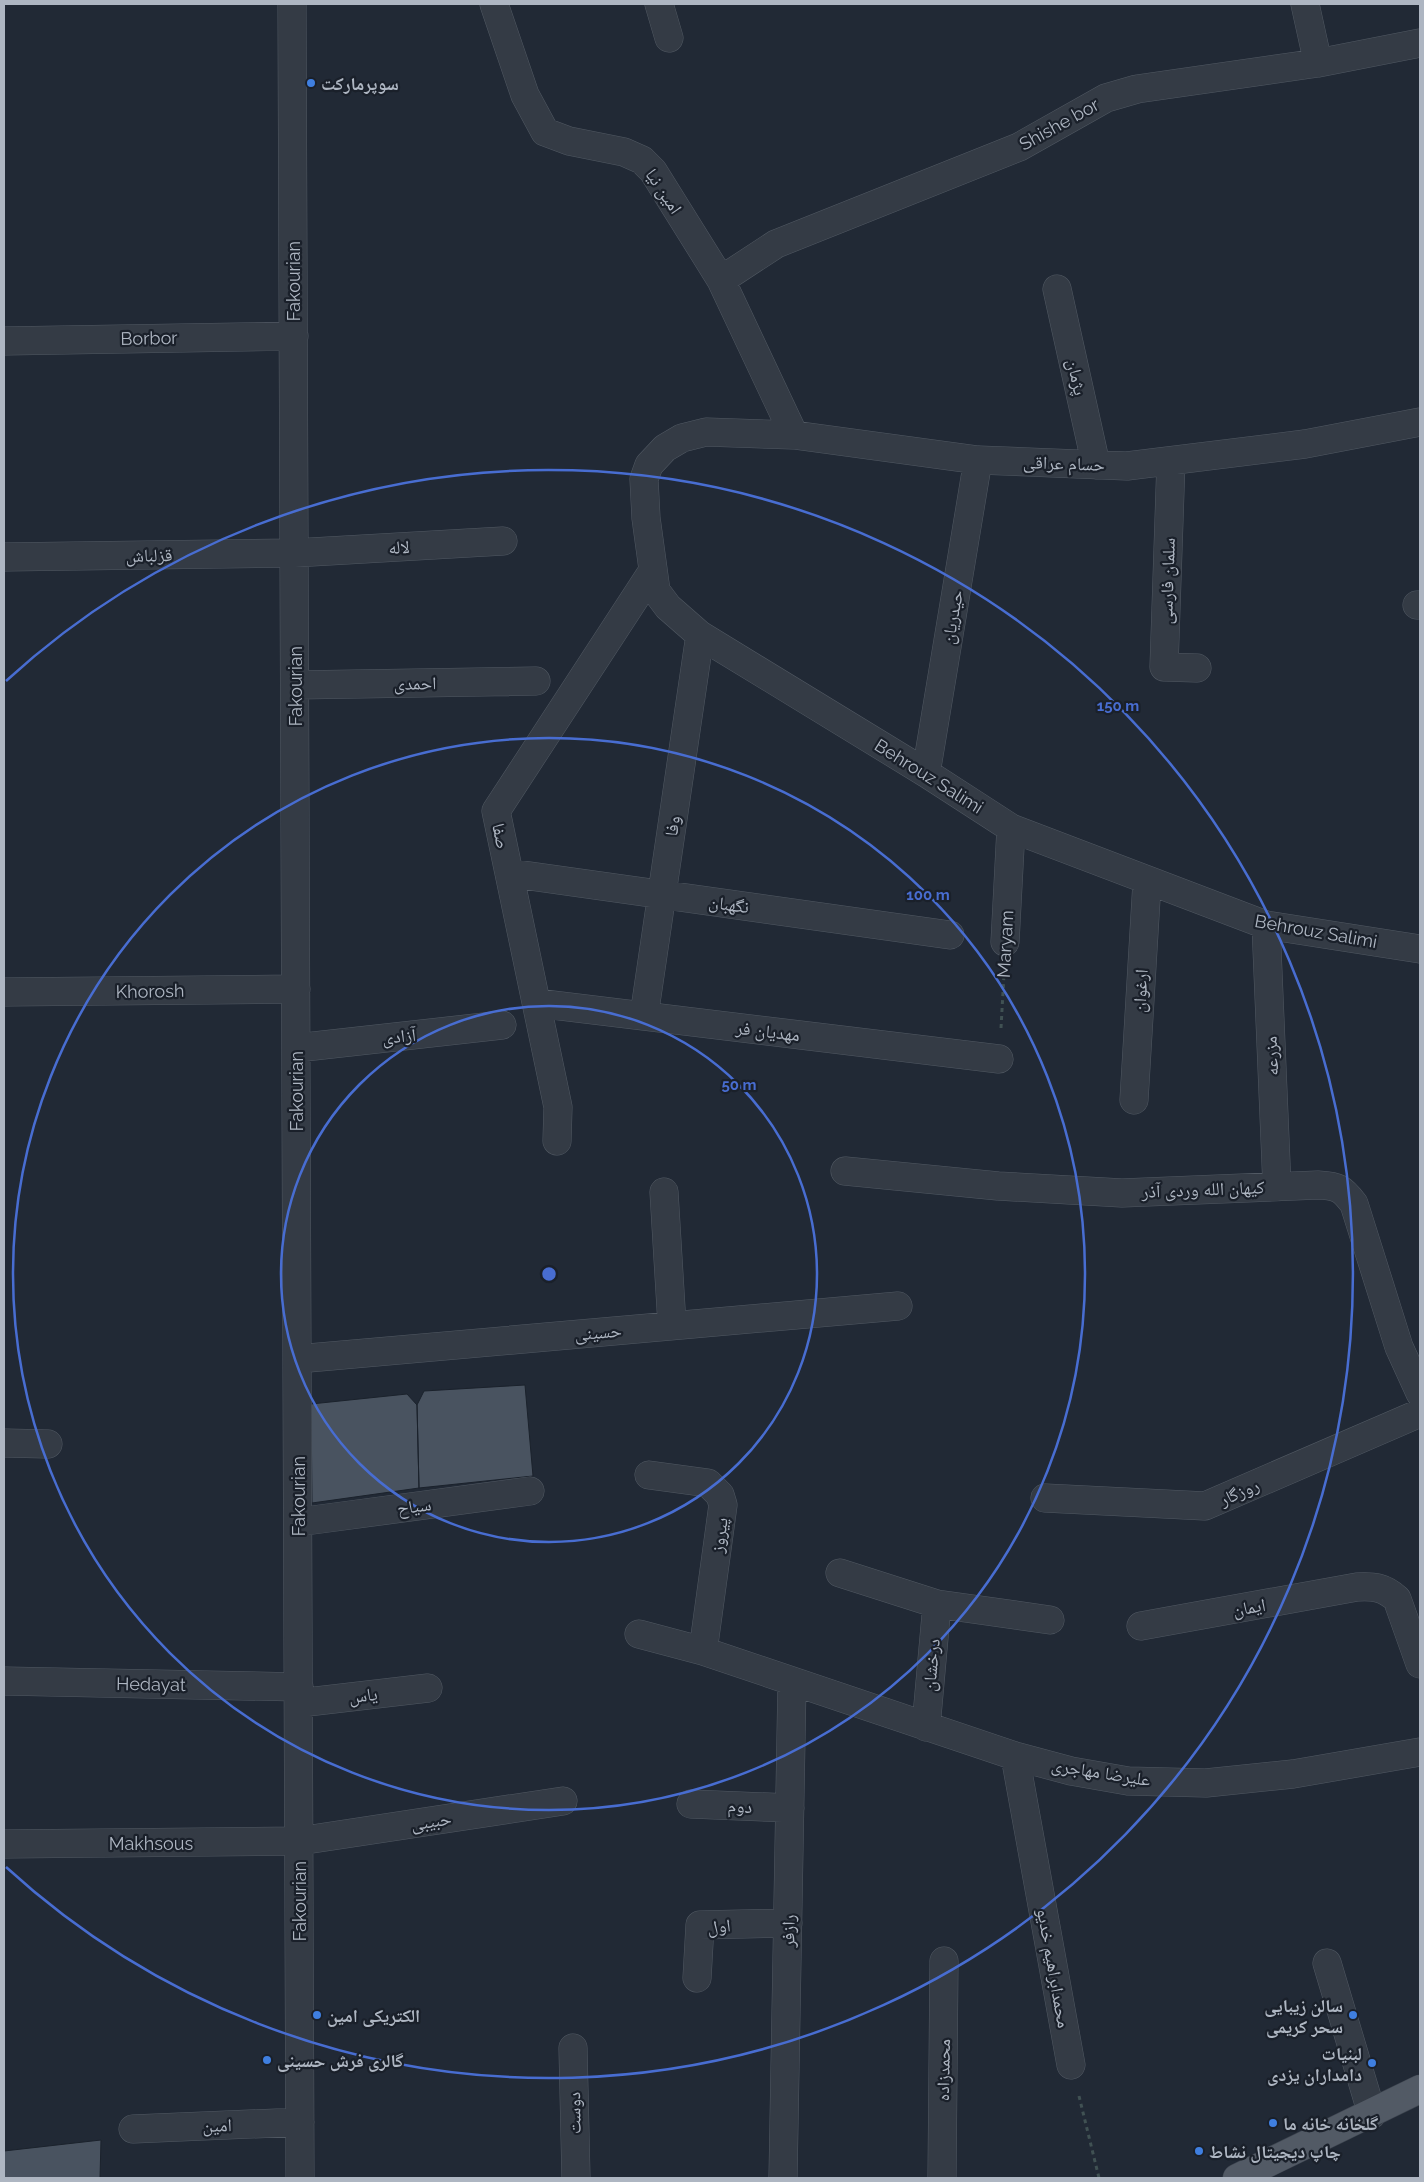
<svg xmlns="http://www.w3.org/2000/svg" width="1424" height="2182" font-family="Raleway,'Noto Naskh Arabic',sans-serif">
<rect width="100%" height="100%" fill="#212935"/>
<path fill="#495360" stroke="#1b222c" d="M525 1385 533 1476 419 1488 417 1405 424 1391Z
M407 1394 417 1405 419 1488 312 1503 311 1404Z
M101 2140 100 2178H4V2151Z"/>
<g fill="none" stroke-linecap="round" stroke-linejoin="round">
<g stroke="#515963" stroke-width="29">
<path id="minor" d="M292 4 300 2178
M494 4 525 95 545 132 569 141 624 152 642 160 653 171 721 280 794 435
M659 4 669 38
M1305 4 1318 63
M721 280 776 244 1019 147 1106 98 1137 89 1318 63 1420 43
M1057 289 1096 465
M4 341 294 336
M1420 422 1305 444 1127 466 978 460 794 435 706 432 682 438 665 448 649 465 644 479 646 518 656 591 668 607 700 635 926 773 1011 828 1266 925 1420 949
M1171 461 1164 667 1197 668
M4 557 294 553 503 541
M1417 605H1420
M295 685 536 681
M926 773 978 460
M509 873 950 935
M1266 925 1277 1187
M1005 942 1011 828
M4 992 296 989
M536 1003 999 1059
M644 1016 700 635
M296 1048 502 1025
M1134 1100 1147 882
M557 1141 558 1107 496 811 652 572
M845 1171 998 1186 1122 1193 1318 1185C1338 1186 1342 1188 1354 1204L1399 1347 1420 1393
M664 1192 672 1325
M297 1359 898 1306
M4 1443 48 1444
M649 1475 708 1483 720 1495 723 1505 703 1651
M1045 1498 1205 1506 1420 1413
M298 1522 530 1491
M840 1573 937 1604 1050 1620
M1141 1626 1357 1587C1373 1586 1384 1587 1397 1599L1420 1664
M639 1634 703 1651 1015 1756 1071 1771 1128 1781 1206 1783 1293 1774 1420 1752
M4 1681 299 1687
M299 1703 428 1688
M926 1727 937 1604
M1015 1756 1071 2065
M691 1804 790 1808
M4 1844 299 1841 563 1801
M1327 1963 1372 2114
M697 1978 700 1925 788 1923
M573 2048 576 2178
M133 2129 300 2122
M783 2178 792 1683
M942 2178 944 1961"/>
</g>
<g stroke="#3d444f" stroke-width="29">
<path id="major" d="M1237 2178 1420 2089"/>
</g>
<path stroke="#405153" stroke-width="3" stroke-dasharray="4 4" stroke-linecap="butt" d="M1001 1028 1004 974
M1079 2096 1099 2178"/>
<use href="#minor" stroke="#343b45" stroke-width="28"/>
<use href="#major" stroke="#525a65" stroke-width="28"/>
</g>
<g fill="none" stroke="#486dd1" stroke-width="2.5">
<circle cx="549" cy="1274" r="268"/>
<circle cx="549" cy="1274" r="536"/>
<path d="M6 681A804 804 0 1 1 6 1867"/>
</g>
<g fill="#3f7fe0" stroke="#1a202a" stroke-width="2">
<circle cx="311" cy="83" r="5"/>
<circle cx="317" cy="2015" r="5"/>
<circle cx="1353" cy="2015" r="5"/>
<circle cx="267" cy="2060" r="5"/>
<circle cx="1372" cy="2063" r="5"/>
<circle cx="1273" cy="2123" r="5"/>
<circle cx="1199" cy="2151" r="5"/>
</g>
<g text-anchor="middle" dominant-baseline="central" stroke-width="4.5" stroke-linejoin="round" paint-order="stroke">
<g font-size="18" font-weight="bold" fill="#aeb6c2" stroke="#1a202a" text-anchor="start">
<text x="321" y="83">سوپرمارکت</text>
<text x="1343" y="2005" text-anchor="end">سالن زیبایی<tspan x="1343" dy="21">سحر کریمی</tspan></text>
<text x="327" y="2015">الکتریکی امین</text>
<text x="1362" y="2053" text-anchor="end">لبنیات<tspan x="1362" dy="21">دامداران یزدی</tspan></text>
<text x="277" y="2060">گالری فرش حسینی</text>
<text x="1283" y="2123">گلخانه خانه ما</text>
<text x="1209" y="2151">چاپ دیجیتال نشاط</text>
</g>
<g font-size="18" fill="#aeb6c2" stroke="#1a202a">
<text transform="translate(1059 124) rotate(-29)">Shishe bor</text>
<text transform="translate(664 191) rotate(56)">امین نیا</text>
<text transform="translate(293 281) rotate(-90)">Fakourian</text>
<text transform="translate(149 338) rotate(-1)">Borbor</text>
<text transform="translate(1077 377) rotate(78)">پژمان</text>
<text transform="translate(1064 463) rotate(2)">حسام عراقی</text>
<text transform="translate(399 547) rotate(-3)">لاله</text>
<text transform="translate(149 555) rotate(-1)">قزلباش</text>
<text transform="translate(1167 581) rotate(-88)">سلمان فارسی</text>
<text transform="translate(952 617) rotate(-80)">حیدریان</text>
<text transform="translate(415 683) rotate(-1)">احمدی</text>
<text transform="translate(295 686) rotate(-90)">Fakourian</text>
<text transform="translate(929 776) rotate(32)">Behrouz Salimi</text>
<text transform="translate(672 826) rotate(-82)">وفا</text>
<text transform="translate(501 836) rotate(78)">صفا</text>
<text transform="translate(729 904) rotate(8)">نگهبان</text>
<text transform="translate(1316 931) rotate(10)">Behrouz Salimi</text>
<text transform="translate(1005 944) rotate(-87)">Maryam</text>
<text transform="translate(150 991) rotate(-1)">Khorosh</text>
<text transform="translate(1140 991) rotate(-87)">ارغوان</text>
<text transform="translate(768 1031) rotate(7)">مهدیان فر</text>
<text transform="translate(399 1036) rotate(-6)">آزادی</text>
<text transform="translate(1271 1056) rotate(-93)">مزرعه</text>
<text transform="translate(296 1091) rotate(-90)">Fakourian</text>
<text transform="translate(1203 1189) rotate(-2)">کیهان الله وردی آذر</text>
<text transform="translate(598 1332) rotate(-5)">حسینی</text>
<text transform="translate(1239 1492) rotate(-24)">روزگار</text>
<text transform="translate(298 1496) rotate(-90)">Fakourian</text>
<text transform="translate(414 1506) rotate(-8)">سیاح</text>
<text transform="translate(719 1535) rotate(-82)">پیروز</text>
<text transform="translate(1249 1607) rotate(-10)">ایمان</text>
<text transform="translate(931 1665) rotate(-85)">درخشان</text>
<text transform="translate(151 1684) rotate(1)">Hedayat</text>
<text transform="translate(363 1695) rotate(-7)">یاس</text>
<text transform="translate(1101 1772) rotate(9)">علیرضا مهاجری</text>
<text transform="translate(740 1806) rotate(3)">دوم</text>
<text transform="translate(431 1821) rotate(-9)">حبیبی</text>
<text x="151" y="1843">Makhsous</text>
<text transform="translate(299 1901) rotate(-90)">Fakourian</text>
<text transform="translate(719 1926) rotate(-6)">اول</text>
<text transform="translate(788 1931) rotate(-89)">رازفر</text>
<text transform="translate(1054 1968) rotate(80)">محمدابراهیم خدیو</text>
<text transform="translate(943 2070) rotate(-89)">محمدزاده</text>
<text transform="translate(574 2113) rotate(-91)">دوست</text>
<text transform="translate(217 2125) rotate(-2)">امین</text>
</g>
</g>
<circle cx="549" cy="1274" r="8" fill="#486dd1" stroke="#1a202a" stroke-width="2.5"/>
<g font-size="15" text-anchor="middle" font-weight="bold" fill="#486dd1" stroke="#1a202a" stroke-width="4.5" stroke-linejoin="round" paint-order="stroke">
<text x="1118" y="711">150 m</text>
<text x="928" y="900">100 m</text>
<text x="739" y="1090">50 m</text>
</g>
<rect width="1424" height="2182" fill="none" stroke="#aeb6c2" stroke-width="10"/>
</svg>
